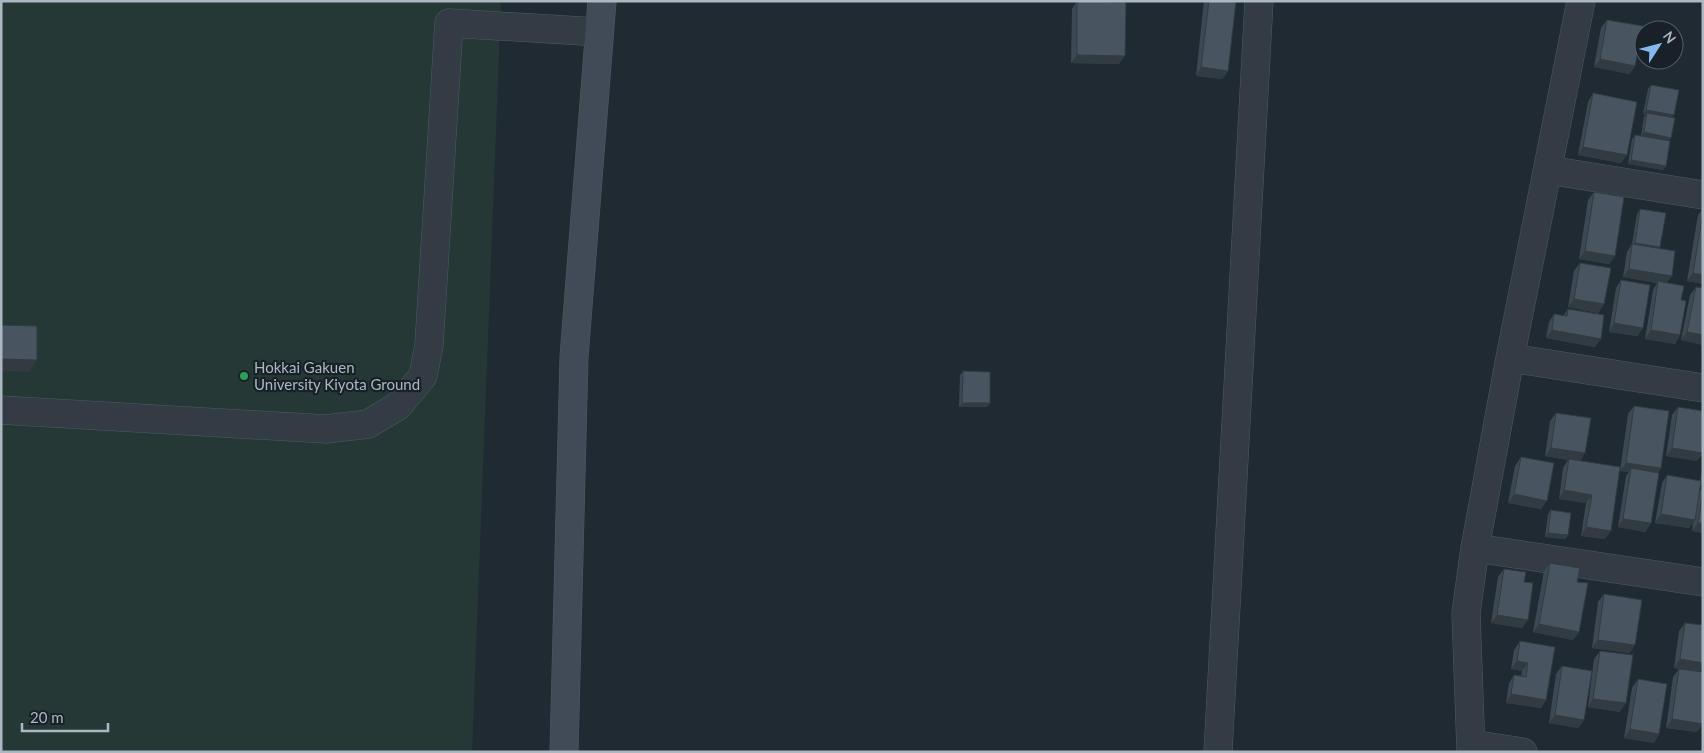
<svg xmlns="http://www.w3.org/2000/svg" width="1704" height="753" font-family="Lato,sans-serif">
<rect width="100%" height="100%" fill="#202a33"/>
<path fill="#253836" d="M1 1H501L472 752H1Z"/>
<g fill="none" stroke-linecap="round" stroke-linejoin="round">
<g stroke="#505a62" stroke-width="29">
<path id="street" d="M1548 170 1703 195
M1510 358 1703 388
M1 410 326 429 368 424 398 406 423 376 429 345 449 23 599 32
M1475 548 1703 582
M1471 744 1523 752
M1218 752 1259 1
M1471 752 1466 613 1475 548 1510 358 1581 1"/>
</g>
<g stroke="#505a62" stroke-width="29">
<path id="secondary" d="M564 752 574 357 602 1"/>
</g>
<use href="#street" stroke="#333c44" stroke-width="28"/>
<use href="#secondary" stroke="#414b57" stroke-width="28"/>
</g>
<path fill="#3e4852" d="M1077 1 1119 64 1071 63 1072 9Z
M1204 1H1236L1228 71 1222 79 1196 76Z
M1607 20 1635 66 1629 74 1594 67 1601 28Z
M1651 85 1672 118 1669 141 1666 166 1663 170 1628 164 1632 139 1635 135 1641 136 1644 117 1646 115 1643 114 1648 89Z
M1593 93 1621 163 1578 155 1588 102Z
M1594 192 1615 256 1609 264 1579 259 1588 200Z
M1703 208V284L1687 281 1698 215Z
M1640 209 1660 247V248L1667 283 1681 300 1680 335 1675 344 1645 339 1653 290 1657 283 1623 277 1627 252 1632 244 1637 214Z
M1580 263 1604 304 1598 313 1568 307 1574 271Z
M1621 280 1643 328 1637 336 1609 332 1616 288Z
M1696 287 1703 345 1681 340 1690 295Z
M1568 309 1595 347 1546 338 1549 322 1554 314 1563 316Z
M963 371 990 403 987 407H959L960 375Z
M1634 406 1661 468 1658 473 1651 523 1645 532 1618 527 1626 476 1629 472 1620 471 1628 414Z
M1678 407 1697 461 1666 456 1672 415Z
M1556 413 1580 461 1620 467 1605 539 1581 536 1586 503 1559 499 1563 468 1568 460 1545 456 1550 421Z
M1521 457 1541 509 1508 503 1515 466Z
M1703 466V485H1701L1699 492 1703 487V533L1692 531 1693 522 1689 528 1655 523 1662 483 1667 475 1700 481Z
M1551 510 1568 535 1565 539 1545 537 1548 514Z
M1550 563 1577 582 1579 632 1573 640 1533 632 1544 571Z
M1504 569 1524 582 1522 628 1491 623 1498 577Z
M1604 594 1630 653 1592 648 1598 602Z
M1685 623 1700 671 1697 732 1666 728 1673 677 1679 669H1682L1674 668 1679 631Z
M1520 641 1546 700 1541 708 1506 703 1509 683 1514 675 1521 676 1522 671 1511 669 1514 650Z
M1600 651 1620 712 1588 707 1594 659Z
M1562 666 1584 720 1578 728 1549 723 1556 674Z
M1638 679 1659 734 1654 743 1624 738 1632 688Z"/>
<path fill="#323b42" d="M1077 55 1125 56 1119 64 1071 63Z
M1600 59 1635 66 1629 74 1594 67Z
M1201 67 1228 71 1222 79 1196 76Z
M1646 110 1674 115 1671 119 1647 113 1646 115 1643 114Z
M1644 132 1671 138 1668 142 1641 136Z
M1583 147 1627 155 1621 163 1578 155Z
M1631 160 1666 166 1663 170 1628 164Z
M1635 243 1660 247 1657 251 1632 247Z
M1585 251 1615 256 1609 264 1579 259Z
M1629 269 1672 276 1666 284 1658 281 1657 283 1623 277Z
M1693 273 1703 275V284L1687 281Z
M1574 299 1604 304 1598 313 1568 307Z
M1614 323 1643 328 1637 336 1609 332Z
M1552 330 1601 339 1595 347 1546 338Z
M1651 330 1680 335 1675 344 1645 339Z
M1687 332 1703 335V345L1681 340Z
M1 359 37 360 29 372 1 371Z
M962 403H990L987 407H959Z
M1551 448 1585 453 1580 462 1545 456Z
M1672 448 1703 453V454L1697 461 1666 456Z
M1626 463 1661 468 1656 476 1631 468 1629 472 1620 471Z
M1564 490 1592 495 1586 503 1559 499Z
M1514 494 1547 501 1541 509 1508 503Z
M1661 514 1695 520 1689 528 1655 523Z
M1623 519 1651 523 1645 532 1618 527Z
M1698 523H1703V533L1692 531Z
M1586 527 1611 531 1605 539 1581 536Z
M1548 533 1568 535 1565 539 1545 537Z
M1497 615 1528 620 1522 628 1491 623Z
M1539 624 1579 632 1573 640 1533 632Z
M1598 640 1635 645 1630 653 1592 648Z
M1680 659 1703 663V667L1700 672 1674 668Z
M1517 661 1528 663 1522 671 1511 669Z
M1511 694 1546 700 1541 708 1506 703Z
M1593 699 1626 703 1620 712 1588 707Z
M1555 715 1584 720 1578 728 1549 723Z
M1672 719 1703 724 1697 732 1666 728Z
M1630 729 1659 734 1654 743 1624 738Z"/>
<path fill="#48545f" stroke="#323b42" d="M1077 1 1126 2 1125 56 1077 55Z
M1209 1H1236L1228 71 1201 67Z
M1607 20 1643 26 1635 66 1600 59Z
M1651 85 1679 90 1674 115 1646 110Z
M1593 93 1637 102 1627 155 1583 147Z
M1647 113 1675 118 1671 138 1644 132Z
M1635 135 1670 141 1666 166 1631 160Z
M1594 192 1624 197 1615 256 1585 251Z
M1640 209 1666 213 1660 247 1635 243Z
M1703 212V275L1693 273Z
M1632 244 1675 251 1672 276 1629 269Z
M1580 263 1611 268 1604 304 1574 299Z
M1621 280 1650 285 1643 328 1614 323Z
M1658 281 1684 286 1681 300 1686 301 1680 335 1651 330Z
M1696 287 1703 288V335L1687 332Z
M1568 309 1604 315 1601 339 1552 330 1554 314 1567 316Z
M1 325 37 326V360L1 359Z
M963 371 990 372V403H962Z
M1634 406 1669 411 1661 468 1626 463Z
M1678 407 1703 411V453L1672 448Z
M1556 413 1591 418 1585 453 1551 448Z
M1521 457 1554 463 1547 501 1514 494Z
M1569 459 1620 467 1611 531 1586 527 1592 495 1564 490Z
M1631 468 1659 473 1651 523 1623 519Z
M1667 475 1701 481 1695 520 1661 514Z
M1703 493V523H1698Z
M1551 510 1571 513 1568 535 1548 533Z
M1550 563 1580 568 1577 582 1588 583 1579 632 1539 624Z
M1504 569 1526 572 1524 582 1533 583 1528 620 1497 615Z
M1604 594 1642 600 1635 645 1598 640Z
M1685 623 1703 625V663L1680 659Z
M1520 641 1555 647 1546 700 1511 694 1514 675 1526 677 1528 663 1517 661Z
M1600 651 1633 655 1626 703 1593 699Z
M1562 666 1592 671 1584 720 1555 715Z
M1679 669 1703 672V724L1672 719Z
M1638 679 1667 684 1659 734 1630 729Z"/>
<circle fill="#2e9e5b" stroke="#192128" stroke-width="2" cx="244" cy="376" r="5"/>
<g text-anchor="middle" dominant-baseline="central" stroke-width="4.5" stroke-linejoin="round" paint-order="stroke">
<g font-size="15" fill="#adb7c1" stroke="#192128" text-anchor="start">
<text x="254" y="367">Hokkai Gakuen<tspan x="254" dy="17">University Kiyota Ground</tspan></text>
</g>
</g>
<rect width="1704" height="753" fill="none" stroke="#adb7c1" stroke-width="5"/>
<g transform="translate(1659 45) rotate(54)"><circle r="24" fill="#192128" stroke="#545d65"/>
<path d="M0-4L9 19L0 12L-9 19Z" fill="#84b8ef"/>
<text y="-8" font-size="14" font-weight="bold" text-anchor="middle" fill="#adb7c1">N</text>
</g>
<path d="M22 723v8h86v-8" fill="none" stroke="#adb7c1" stroke-width="2.5"/>
<text x="30" y="723" font-size="15" fill="#adb7c1" stroke="#192128" stroke-width="4" paint-order="stroke">20 m</text>
</svg>
